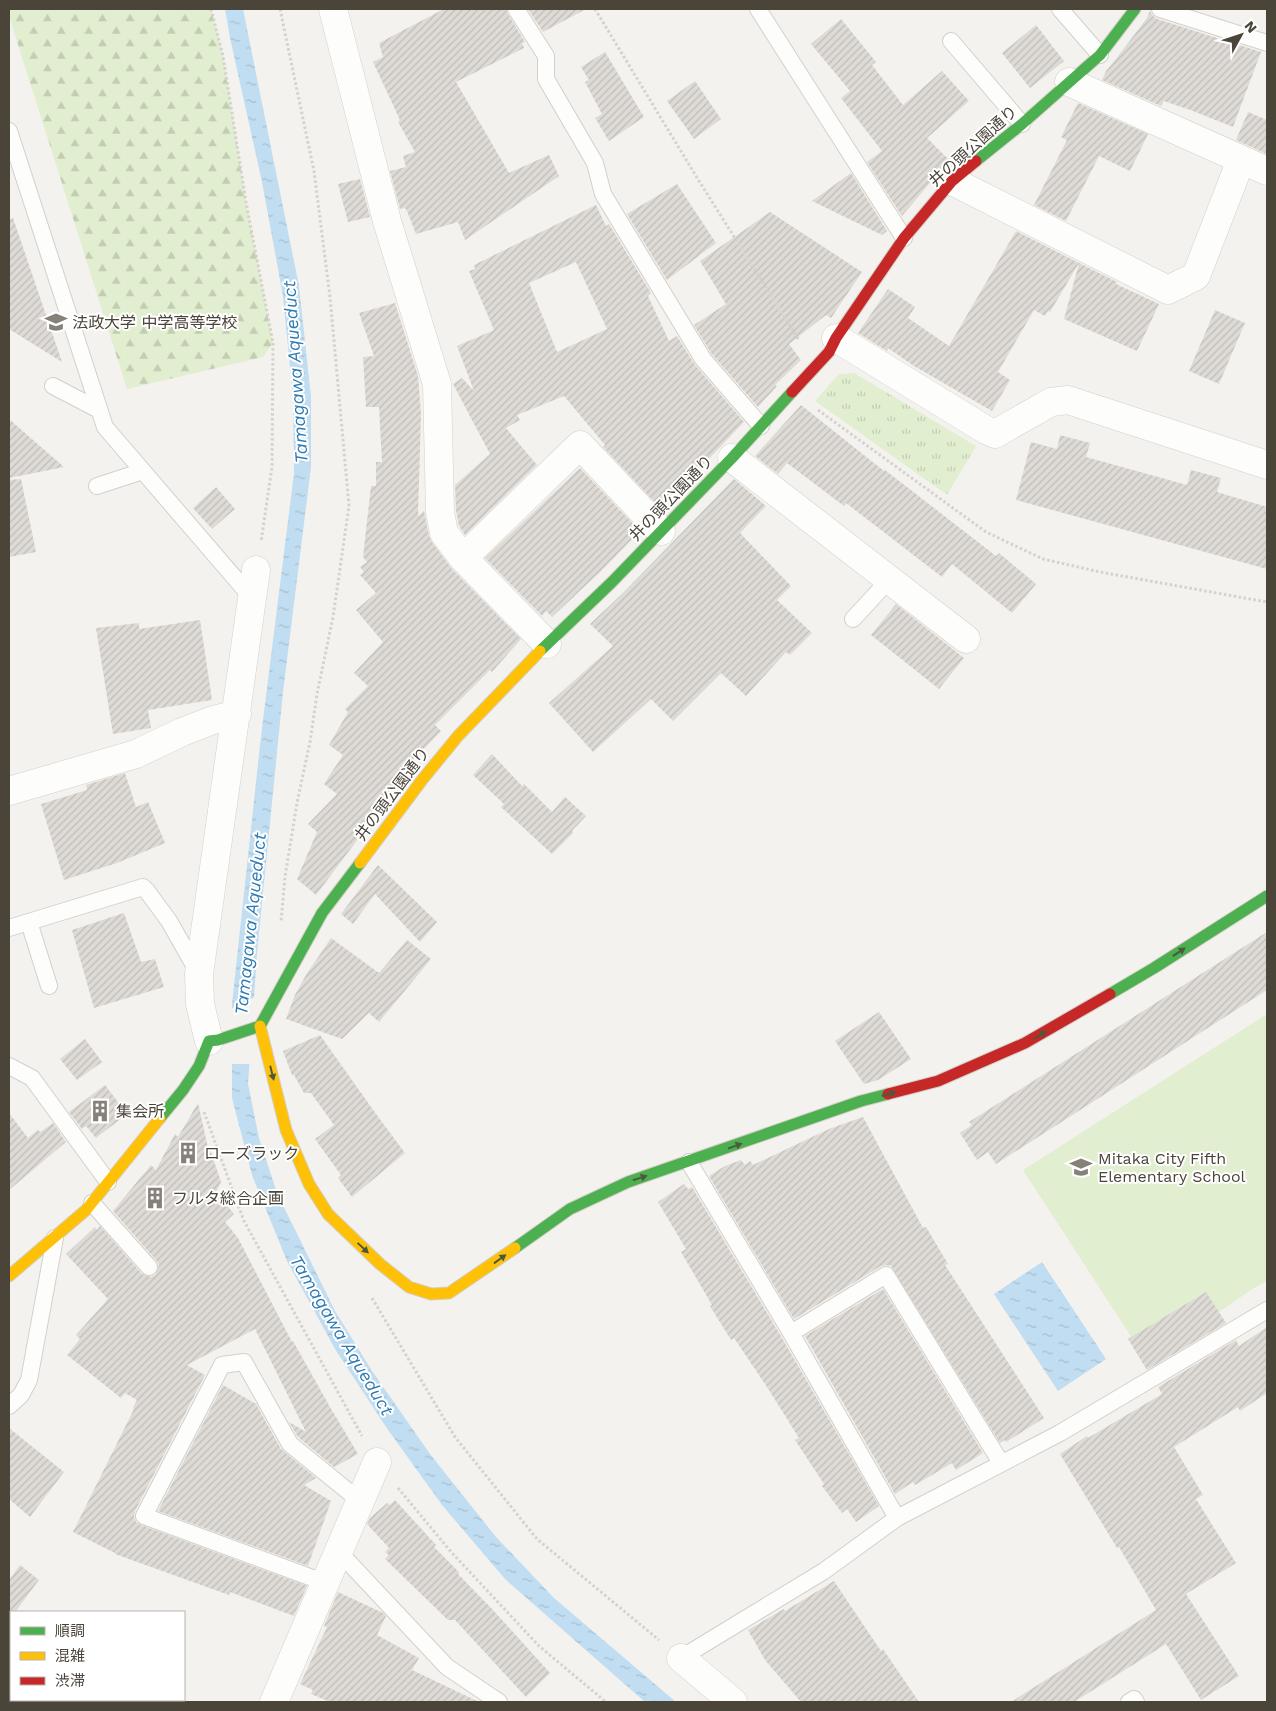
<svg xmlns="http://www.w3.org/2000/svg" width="1276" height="1711" font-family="'Work Sans','Noto Sans JP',sans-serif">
<defs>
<pattern id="forest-firs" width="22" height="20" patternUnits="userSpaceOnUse" patternTransform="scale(1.25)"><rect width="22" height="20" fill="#e1eecf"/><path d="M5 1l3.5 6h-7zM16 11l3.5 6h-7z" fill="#c3cdb2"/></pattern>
<pattern id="park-tufts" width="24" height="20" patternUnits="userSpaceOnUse" patternTransform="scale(1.25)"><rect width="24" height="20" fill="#e1eecf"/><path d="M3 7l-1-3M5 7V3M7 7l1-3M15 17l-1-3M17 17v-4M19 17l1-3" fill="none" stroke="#c3cdb2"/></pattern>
<pattern id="water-ripples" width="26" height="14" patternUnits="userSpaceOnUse" patternTransform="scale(1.25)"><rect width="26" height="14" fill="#c0ddf1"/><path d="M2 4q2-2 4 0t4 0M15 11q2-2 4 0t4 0" fill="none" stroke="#a6bfcf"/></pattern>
<pattern id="building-hatch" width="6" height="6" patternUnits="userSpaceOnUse" patternTransform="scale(1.25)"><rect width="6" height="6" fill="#dedbd6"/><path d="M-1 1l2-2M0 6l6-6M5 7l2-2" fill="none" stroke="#c0bdb8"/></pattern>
</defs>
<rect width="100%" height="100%" fill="#f4f2ee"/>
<path fill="url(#forest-firs)" d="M9 9H211L223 56 246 202 273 343 263 357 127 389 9 16Z"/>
<path fill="url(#park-tufts)" d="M854 373 976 446 947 495 815 401 839 374Z"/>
<path fill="#e1eecf" d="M1267 1014V1281L1254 1288 1147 1361 1023 1170Z"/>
<path fill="url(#water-ripples)" d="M225 9H243L299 286 311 397V467L283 692 257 953 248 1084 259 1138 277 1193 335 1311 372 1371 430 1454 496 1537 554 1598 676 1702H645L505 1579 442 1505 386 1427 335 1349 287 1261 252 1175 232 1098V1004L261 736 294 473 293 398 283 296 262 182 230 38Z
M1042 1262 1106 1359 1058 1391 994 1294Z"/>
<path fill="#f4f2ee" d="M257 996 252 1064H229V1010Z"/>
<path fill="url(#building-hatch)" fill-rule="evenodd" d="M444 9H506L508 14 525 42 522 43 524 48 456 82 509 173 549 155 559 176 465 240 458 222 416 234 407 211 405 208 400 209 390 171 406 167 403 156 415 152 398 122 400 120 373 62 383 57 379 43Z
M528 9H586L543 32Z
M1150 11 1153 16 1157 19 1261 52 1233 127 1193 111 1164 101 1161 106 1102 80 1106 71 1112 64 1147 18Z
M841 19 876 62 872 65 903 105 942 71 969 101 927 138 951 162 940 171 902 216 867 162 882 151 841 98 850 91 811 44Z
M1036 25 1064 61 1030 88 1002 53Z
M605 52 644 117 609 141 595 118 602 114 585 82 589 80 581 67Z
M695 81 721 119 694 139 667 101Z
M1078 103 1148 134 1130 171 1099 156 1066 221 1034 205 1067 140 1061 137Z
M1248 112 1267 120V154L1236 140Z
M851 173 887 231 882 235 812 201Z
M360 179 370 217 348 222 338 184Z
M677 184 716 243 667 280 627 214Z
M596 205 606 226 609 224 651 293 648 296 669 341 677 336 695 365 744 422 661 509 603 447 605 445 564 396 517 415 520 420 506 428 537 465 465 535 459 526 456 510 455 485 490 454 453 384 462 378 474 391 457 346 494 330 469 271 475 269 474 265ZM576 262 607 329 557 352 529 283Z
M770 212 862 272 831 318 826 315 789 344 801 360 775 385 777 386 758 407 711 353 694 325 726 304 700 261Z
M13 218 62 362 9 329V219Z
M1016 231 1079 263 1050 312 1048 311 1045 316 1034 310 998 372 1010 380 992 411 914 366 888 348 887 351 858 333 888 289 915 307 908 318 949 346Z
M1079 263 1117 282 1116 284 1159 304 1137 351 1064 319Z
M395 303 418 376 421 413 418 516 424 511 429 536 432 542 452 569 521 639 492 672 490 670 435 725 441 731 398 776 402 780 357 838 358 839 316 895 297 879 317 832 308 824 337 794 324 784 343 755 329 745 348 712 345 709 368 686 354 673 383 642 356 610 376 593 360 575 364 572 360 567 367 562 363 557 371 486H376V462H382L379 407H366L363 357 374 356 359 313Z
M1215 310 1245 323 1219 384 1189 371Z
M801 405 884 471 885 470 996 556 999 553 1036 584 1012 613 952 564 942 577 846 503 844 506 787 463 778 474 755 456Z
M9 419 64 467 9 478Z
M1060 435 1090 443 1086 457 1187 485 1191 470 1221 478 1217 492 1267 507V569L1016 500 1031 442 1057 449Z
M580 468 640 531 601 571 552 617 546 611 542 616 485 558Z
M21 479 36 552 9 557V480Z
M734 479 766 506 740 533 791 586 777 600 812 633 790 655 786 652 746 696 721 673 673 721 651 699 593 752 549 703 613 646 590 624 623 593Z
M216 487 235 509 212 529 193 508Z
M896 604 964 658 939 689 871 635Z
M200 620 212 700 148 710 151 728 113 734 96 628 139 623V629Z
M492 754 522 786 524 784 552 812 565 797 586 816 572 831 573 833 552 854 501 807 504 804 473 775Z
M125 773 136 807 148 802 165 843 117 863 64 880 41 804 87 790 86 785Z
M378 865 437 922 420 942 375 894 353 924 341 914Z
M124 913 141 962 155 959 164 987 94 1008 72 930Z
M1267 932V990L996 1164 988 1152 977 1160 960 1133 972 1125 969 1122Z
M331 938 379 973 407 940 431 959 379 1022 369 1013 342 1039 286 1019 295 995 306 975Z
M879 1012 911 1059 878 1080 864 1084 835 1041Z
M320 1035 376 1114 405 1153 352 1197 338 1178 341 1175 315 1139 334 1125 311 1093H304L294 1075H292L283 1051Z
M85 1039 102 1062 77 1080 60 1059Z
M105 1085 127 1114 96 1138 86 1126 82 1129 69 1112Z
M198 1103 208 1148 210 1149 221 1182 216 1192 234 1214 225 1222 238 1238 292 1342 293 1341 330 1407 358 1454 334 1467 298 1437 289 1422 306 1432 255 1329 187 1365 205 1375 135 1511 134 1517 136 1522 141 1525 307 1586 294 1616 230 1592 229 1595 115 1554V1553L73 1532 134 1409 133 1408 137 1400 125 1393 121 1398 67 1355 80 1339 76 1335 108 1299 66 1254 95 1227 97 1230 100 1226 142 1274 151 1277 156 1274 159 1265 156 1260 113 1211 151 1165 156 1170 175 1134 178 1137Z
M9 1113 28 1138 38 1130 40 1132 53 1123 66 1142 9 1190Z
M863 1117 923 1228 926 1227 948 1264 945 1265 1044 1418 1006 1442 1005 1440 1000 1443 891 1266 886 1265 881 1266 794 1319 709 1176 725 1166 741 1160 745 1165 750 1161 753 1165 829 1129Z
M684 1184 688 1189 692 1187 782 1338 879 1506 856 1522 847 1509 842 1513 822 1486 824 1484 795 1440 799 1438 767 1387 734 1338 731 1340 710 1306 712 1305 681 1252 686 1249 658 1202Z
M883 1289 983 1453 956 1470 952 1463 915 1485 913 1482 895 1494 805 1336Z
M1206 1292 1226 1323 1147 1370 1128 1339Z
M1267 1327V1393L1240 1411 1238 1407 1174 1447 1203 1495 1196 1499 1236 1563 1186 1594 1239 1676 1201 1700 1166 1644 1074 1702H1011L1156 1610 1119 1547 1117 1548 1060 1454 1087 1436 1088 1438 1162 1394 1158 1387 1236 1340 1239 1346Z
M223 1385 256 1404 281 1449 316 1478 304 1485 331 1501 308 1566 158 1511Z
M9 1428 64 1472 30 1517 9 1499Z
M395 1500 436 1545 434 1547 459 1572 458 1574 493 1610 550 1673 526 1697 455 1620H448L385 1559 389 1555 385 1552 389 1548 367 1524 370 1518 387 1503 390 1505Z
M20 1565 39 1580 15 1612H11V1617L9 1621V1580Z
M834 1581 852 1608 881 1651 883 1649 919 1702H801L765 1660 748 1630 784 1609 785 1611Z
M338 1592 383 1613 386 1616 377 1635 419 1658 412 1670 479 1702H330L311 1694 313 1690 300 1684 327 1627 324 1626Z"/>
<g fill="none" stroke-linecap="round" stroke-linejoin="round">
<g stroke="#d2d0cb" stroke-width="18">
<path id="lane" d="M516 9 546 56V79L595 163 603 194 703 359 761 426
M758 9 904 238
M1060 9 1100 55
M1160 9 1267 43
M951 41 1022 124
M9 131 105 427 252 598
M53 386 99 410
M97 486 143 471
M853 619 889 580
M29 922 49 986
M9 928 143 887 147 891 169 921 199 974
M9 1066 32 1078 108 1182
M689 1162 791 1333 897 1518
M92 1203 149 1267
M791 1333 886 1275 1001 1463
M9 1406 21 1395 29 1380 55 1238
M339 1552 447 1667 499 1702
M326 1583 144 1516 222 1365 244 1362 290 1444 360 1501
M681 1658 824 1571 897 1518 1060 1433 1267 1310
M1129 1702 1134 1699 1136 1702"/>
</g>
<g stroke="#d2d0cb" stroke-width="29">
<path id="street" d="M333 9 387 221 437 384 440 512 444 533 463 558 547 644
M1069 82 1267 171
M952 181 1168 290 1196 276 1241 160
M836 338 986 430 995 434 1051 402 1068 400 1267 465
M732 458 966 639
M463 558 580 445 661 531
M9 791 136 754 182 732 213 720 237 714
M209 1041 200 1004 199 974 256 570
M681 1658 733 1702
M274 1702 377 1462"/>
</g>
<g stroke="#d3cfc5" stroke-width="13">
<path id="fast" d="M976 161 1022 124 1100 55 1135 9
M540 651 612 582 732 458 792 392
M1110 994 1154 968 1267 896
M160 1118 183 1090 199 1066 209 1041 218 1040 260 1026 322 913 360 863
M515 1248 570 1209 628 1182 861 1101 888 1094"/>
</g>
<g stroke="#d3cfc5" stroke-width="13">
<path id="slow" d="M360 863 422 780 458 736 540 651
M260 1026 286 1130 309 1184 328 1214 380 1264 409 1287 431 1294 449 1293 515 1248
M9 1276 86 1210 160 1118"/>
</g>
<g stroke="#d3cfc5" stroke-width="13">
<path id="jam" d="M792 392 829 352 836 338 904 238 952 181 976 161
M888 1094 938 1081 1025 1043 1110 994"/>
</g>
<path stroke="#d3d2cc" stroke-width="3" stroke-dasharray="2.5 2.5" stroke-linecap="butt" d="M211 9 223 56 246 202 273 343 272 467 261 542
M280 9 314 171 330 297 349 506 333 617 317 694 310 742 297 803 285 877 281 922
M595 9 699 181 799 340
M818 410 986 532 1043 559 1100 572 1267 602
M204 1112 244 1221 362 1436
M372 1298 455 1437 537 1539 659 1640
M398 1488 452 1553 539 1646 606 1702"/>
<use href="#lane" stroke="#fdfdfc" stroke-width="16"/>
<use href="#street" stroke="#fdfdfc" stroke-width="28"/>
<use href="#fast" stroke="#4caf50" stroke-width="11"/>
<use href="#slow" stroke="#ffc107" stroke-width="11"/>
<use href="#jam" stroke="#c62828" stroke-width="11"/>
</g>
<defs><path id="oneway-solid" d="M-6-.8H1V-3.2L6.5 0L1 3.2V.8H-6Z" transform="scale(1.25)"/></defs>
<g fill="#4b593e">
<use href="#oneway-solid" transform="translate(1179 952) rotate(-33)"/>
<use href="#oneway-solid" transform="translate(1040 1035) rotate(-30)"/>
<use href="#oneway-solid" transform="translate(272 1073) rotate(76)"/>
<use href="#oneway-solid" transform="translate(889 1094) rotate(-14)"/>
<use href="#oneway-solid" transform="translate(735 1146) rotate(-20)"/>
<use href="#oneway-solid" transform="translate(640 1178) rotate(-18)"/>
<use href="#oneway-solid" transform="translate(363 1248) rotate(43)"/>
<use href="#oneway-solid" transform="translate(500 1259) rotate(-36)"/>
</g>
<defs>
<g id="school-bare" transform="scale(1.725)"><path d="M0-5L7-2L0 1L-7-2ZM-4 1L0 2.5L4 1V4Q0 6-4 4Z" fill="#868178" stroke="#fff" stroke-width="2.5" paint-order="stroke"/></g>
<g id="building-bare" transform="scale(1.725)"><path d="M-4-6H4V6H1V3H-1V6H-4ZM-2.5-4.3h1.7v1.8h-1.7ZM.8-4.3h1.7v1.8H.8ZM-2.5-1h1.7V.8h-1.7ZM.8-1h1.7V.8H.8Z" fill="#868178" stroke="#fff" stroke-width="2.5" paint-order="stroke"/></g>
</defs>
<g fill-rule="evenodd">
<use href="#school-bare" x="56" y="322"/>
<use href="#building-bare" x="100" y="1111"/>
<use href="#building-bare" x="188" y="1153"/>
<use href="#school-bare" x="1081" y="1167"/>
<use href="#building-bare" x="155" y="1198"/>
</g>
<g text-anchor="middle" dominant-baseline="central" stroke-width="4" stroke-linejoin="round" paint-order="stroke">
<g font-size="16" fill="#4b4439" stroke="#fff">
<text transform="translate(973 146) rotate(-42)">井の頭公園通り</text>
<text transform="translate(671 498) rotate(-46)">井の頭公園通り</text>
<text transform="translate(392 794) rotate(-53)">井の頭公園通り</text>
</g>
<g font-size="16" fill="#4b4439" stroke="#fff" text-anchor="start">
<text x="72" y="322">法政大学 中学高等学校</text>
<text x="116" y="1111">集会所</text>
<text x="204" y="1153">ローズラック</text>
<text x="1098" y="1158">Mitaka City Fifth<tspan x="1098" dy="18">Elementary School</tspan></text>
<text x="172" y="1198">フルタ総合企画</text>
</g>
<g font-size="18" font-style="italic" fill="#2e7ab2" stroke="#fff">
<text transform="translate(295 372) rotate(-94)">Tamagawa Aqueduct</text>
<text transform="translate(250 924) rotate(-84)">Tamagawa Aqueduct</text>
<text transform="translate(342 1335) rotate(59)">Tamagawa Aqueduct</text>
</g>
</g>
<rect width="1276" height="1711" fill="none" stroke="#4b4439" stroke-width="20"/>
<rect x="10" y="1611" width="175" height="90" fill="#ffffff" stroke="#b7b4b0"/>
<rect x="20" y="1627" width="25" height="8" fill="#4caf50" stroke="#b7b4b0"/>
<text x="55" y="1636" font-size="15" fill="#4b4439">順調</text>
<rect x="20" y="1652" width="25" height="8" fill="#ffc107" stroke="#b7b4b0"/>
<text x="55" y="1661" font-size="15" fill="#4b4439">混雑</text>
<rect x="20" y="1677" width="25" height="8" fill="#c62828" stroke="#b7b4b0"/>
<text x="55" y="1686" font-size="15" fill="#4b4439">渋滞</text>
<g transform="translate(1241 35) rotate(50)" stroke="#ffffff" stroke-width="4" paint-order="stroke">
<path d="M0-4L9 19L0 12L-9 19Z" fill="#4b4439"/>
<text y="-8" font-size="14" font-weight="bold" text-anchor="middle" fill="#4b4439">N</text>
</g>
</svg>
